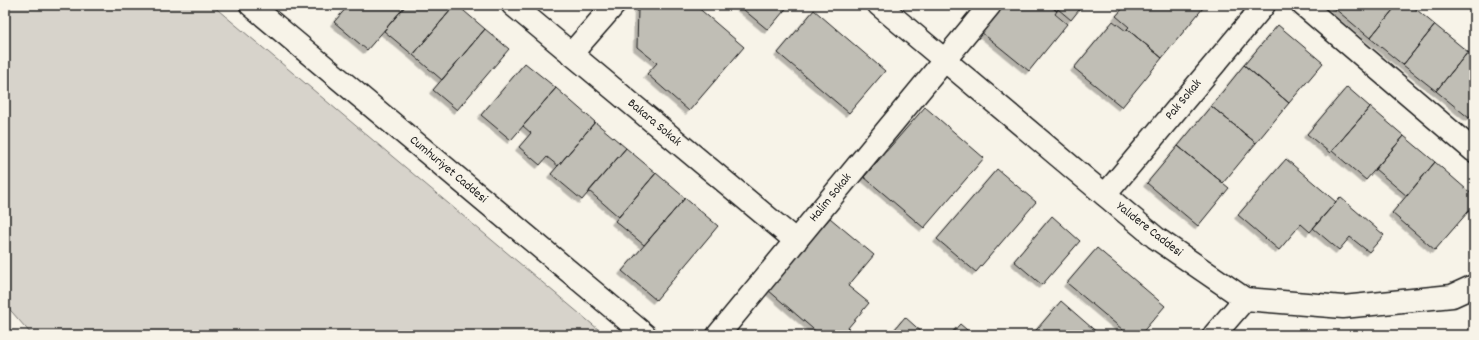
<svg xmlns="http://www.w3.org/2000/svg" width="1479" height="340" font-family="Dekko,sans-serif">
<defs>
<filter id="shadow"><feDropShadow dx="-3.5" dy="3.5" stdDeviation="0" flood-color="#0004"/></filter>
</defs>
<rect width="100%" height="100%" fill="#f7f3e8"/>
<filter id="ink" filterUnits="userSpaceOnUse"><feTurbulence type="fractalNoise" baseFrequency=".025" numOctaves="2"/><feDisplacementMap in="SourceGraphic" scale="8" xChannelSelector="R" yChannelSelector="G"/><feConvolveMatrix kernelMatrix="1 2 1 2 8 2 1 2 1" color-interpolation-filters="sRGB"/></filter>
<g filter="url(#ink)">
<path fill="#d7d3cb" stroke="#7a7874" d="M5 5H212L605 335H32L5 304Z"/>
<path fill="#c0beb5" stroke="#1c1c1c" filter="url(#shadow)" d="M349 5H406L367 50 334 22Z
M406 5H455L413 55 384 31Z
M455 5H457L485 29 442 80 413 55Z
M641 5H695L744 47 689 111 647 74 657 63 637 47 638 9Z
M738 5H789L768 30Z
M1003 5H1049L1057 11 1055 14 1067 24 1029 71 981 32Z
M1049 5H1083L1071 20 1058 9 1057 11Z
M1126 5H1198L1203 8 1162 58 1127 29 1129 27 1116 16Z
M1336 5H1397L1370 38 1334 8Z
M1397 5H1411L1435 25 1403 65 1370 38Z
M814 10 885 71 849 113 778 53Z
M1113 21 1126 31 1127 29 1162 58 1122 107 1074 68Z
M1278 25 1323 63 1289 103 1244 65Z
M1435 25 1468 52 1436 91 1403 65Z
M485 29 509 49 457 110 433 90Z
M1468 52 1474 57V112L1469 118 1436 91Z
M525 63 556 88 511 140 481 115Z
M1244 65 1289 103 1256 143 1211 106Z
M1347 87 1370 107 1330 153 1307 134Z
M556 88 595 122 558 166 547 157 540 165 519 147 531 133 523 126Z
M1211 106 1256 143 1223 183 1178 146Z
M925 107 984 158 924 228 864 177Z
M1370 107 1404 136 1366 180 1332 151Z
M595 122 626 148 582 200 551 174Z
M1404 136 1435 162 1407 196 1375 169Z
M1178 146 1229 188 1198 226 1147 183Z
M626 148 656 173 619 217 589 191Z
M1286 159 1336 202 1310 232 1301 224 1279 250 1238 215Z
M1435 162 1474 196V205L1435 250 1392 213Z
M997 169 1036 202 976 272 937 239Z
M656 173 685 198 644 245 615 221Z
M1340 197 1384 235 1369 252 1350 237 1339 250 1313 228Z
M685 198 718 226 656 300 622 271Z
M1052 216 1080 241 1042 285 1014 261Z
M830 218 874 255 848 286 869 303 842 335H820L768 290Z
M1097 248 1165 306 1140 335H1129L1067 283Z
M1061 301 1100 335H1032Z
M905 317 925 335H890Z
M960 324 973 335H950Z"/>
<g fill="none" stroke-linecap="round" stroke-linejoin="round">
<g stroke="#1c1c1c" stroke-width="25">
<path id="street" d="M513 5 796 241
M1303 5 1474 151
M571 54 614 5
M1105 195 1264 5
M718 335 990 5
M1214 335 1245 299"/>
</g>
<g stroke="#1c1c1c" stroke-width="25">
<path id="secondary" d="M251 5 645 335
M879 5 1156 238 1245 299 1343 307 1452 296 1474 286"/>
</g>
<use href="#street" stroke="#f7f3e8" stroke-width="22"/>
<use href="#secondary" stroke="#f7f3e8" stroke-width="22"/>
</g>
</g>
<g text-anchor="middle" dominant-baseline="central" stroke-width="3.5" stroke-linejoin="round" paint-order="stroke">
<g font-size="13" fill="#1c1c1c" stroke="#f7f3e8">
<text transform="translate(1184 100) rotate(-50)">Pak Sokak</text>
<text transform="translate(654 123) rotate(40)">Bakara Sokak</text>
<text transform="translate(448 170) rotate(40)">Cumhuriyet Caddesi</text>
<text transform="translate(831 198) rotate(-51)">Halim Sokak</text>
<text transform="translate(1149 230) rotate(38)">Yalıdere Caddesi</text>
</g>
</g>
<rect width="1479" height="340" fill="none" stroke="#f7f3e8" stroke-width="20"/>
<rect x="10" y="10" width="1459" height="320" fill="none" stroke="#1c1c1c" stroke-width="1.5" filter="url(#ink)"/>
</svg>
